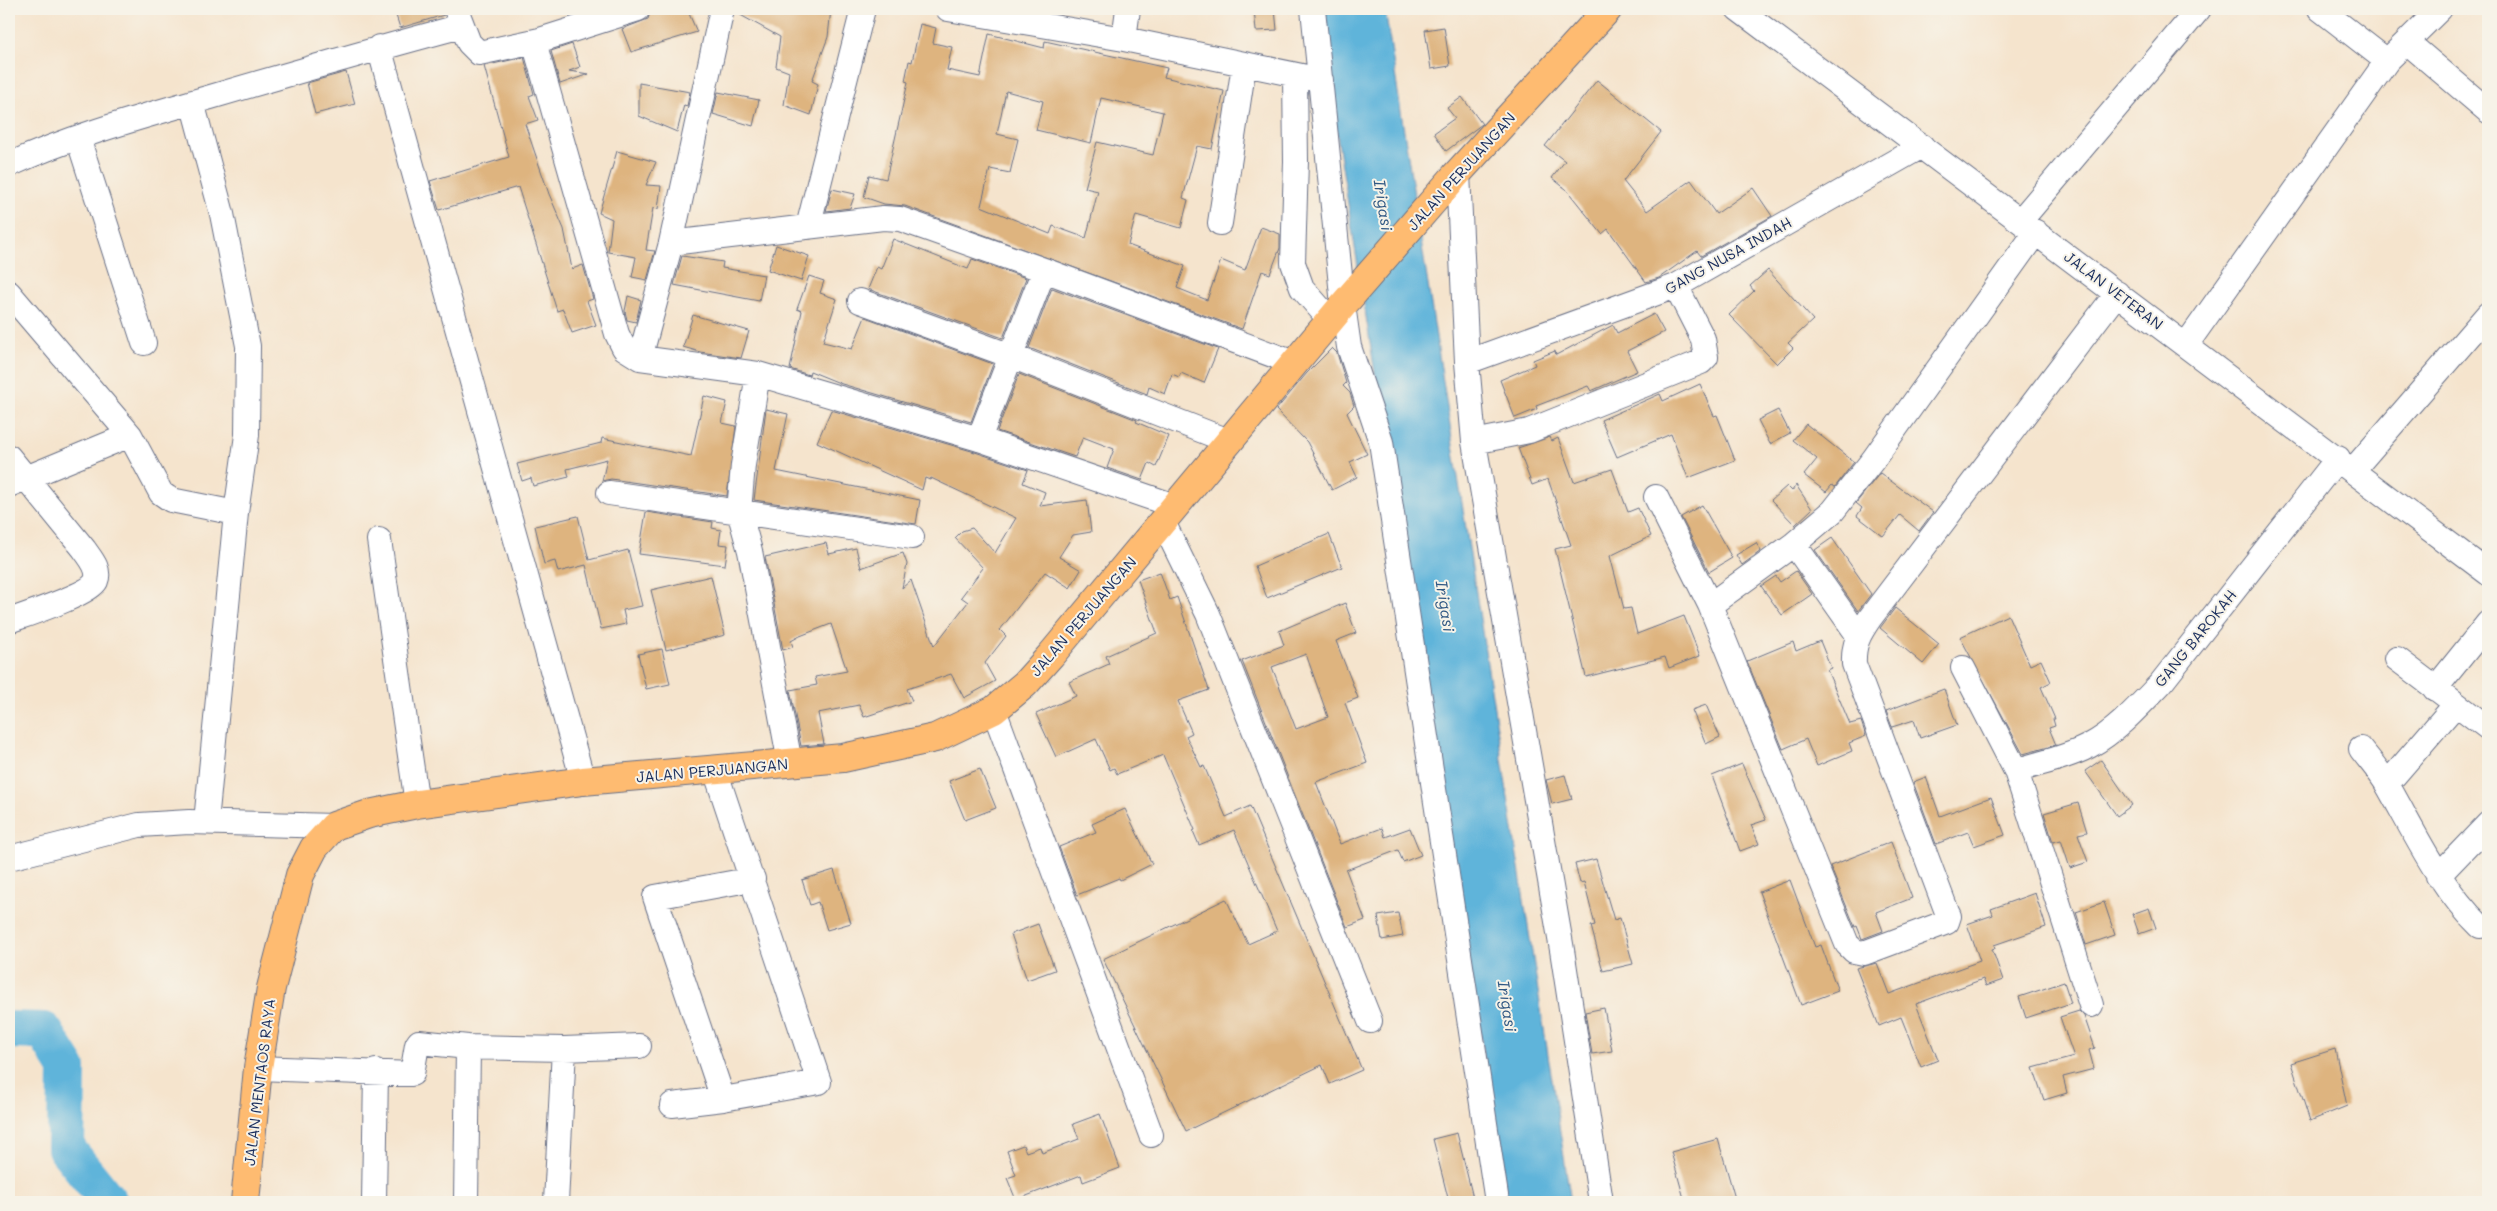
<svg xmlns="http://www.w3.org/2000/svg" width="2497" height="1211" font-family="Mali,sans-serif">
<rect width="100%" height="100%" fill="#f7f3e8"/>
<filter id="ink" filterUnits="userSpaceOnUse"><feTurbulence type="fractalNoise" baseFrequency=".02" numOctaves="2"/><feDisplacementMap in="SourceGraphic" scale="10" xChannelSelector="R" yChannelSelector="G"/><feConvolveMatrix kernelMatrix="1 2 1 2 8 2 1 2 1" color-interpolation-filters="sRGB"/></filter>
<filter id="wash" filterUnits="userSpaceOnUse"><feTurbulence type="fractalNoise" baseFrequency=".0096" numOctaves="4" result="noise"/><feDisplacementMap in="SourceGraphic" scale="20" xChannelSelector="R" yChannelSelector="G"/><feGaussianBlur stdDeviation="1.12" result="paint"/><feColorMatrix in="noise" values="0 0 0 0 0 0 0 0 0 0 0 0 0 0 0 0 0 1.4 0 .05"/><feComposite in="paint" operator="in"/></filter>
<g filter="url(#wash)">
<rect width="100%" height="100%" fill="#f5e4cd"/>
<path fill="#5eb4da" stroke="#3c729c" d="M1317 9H1385L1571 1202H1507Z"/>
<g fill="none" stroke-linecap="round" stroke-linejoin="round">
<path stroke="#5eb4da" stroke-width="38" d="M9 1030 44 1031 67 1068 66 1148 109 1202"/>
</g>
<g id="blocks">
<path fill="#deb47f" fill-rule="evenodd" d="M394 9H443L444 15 400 28Z
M651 9H687L697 32 631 52 622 29 648 19Z
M735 9H831L828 37 812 81 818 84 811 115 784 105 789 72 776 67 780 37 735 12Z
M1254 9H1275L1277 30 1256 31Z
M920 24 936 28 933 43 952 47 947 70 980 77 989 34 1044 48 1045 41 1167 68 1164 77 1224 91 1212 149 1197 146 1183 198 1188 200 1181 228 1136 215 1128 245 1185 266 1177 288 1207 300 1221 260 1245 270 1261 227 1280 234V248L1270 274 1262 271 1242 329 905 206 884 204 864 197 869 175 886 179 908 82 905 81 909 61 912 62ZM1006 91 1043 101 1036 130 1091 143 1101 98 1163 112 1153 155 1097 142 1085 188 1098 191 1086 238 1053 226 1050 234 981 206 990 169 1010 173 1018 139 997 134Z
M1444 27 1450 66 1431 69 1425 30Z
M572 44 580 67 569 71 589 74 560 84 551 51Z
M524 57 534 94 529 96 538 120 525 124 549 194 564 229 572 269 583 265 593 299 587 301 596 325 572 333 563 309 557 311 518 187 439 210 430 181 509 157 484 66Z
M346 72 355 104 315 114 307 83Z
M1597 80 1661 132 1623 181 1647 211 1691 180 1716 214 1753 188 1772 216 1701 256 1697 251 1659 278 1646 282 1608 229 1602 234 1566 189 1552 178 1565 161 1545 146Z
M639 83 690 92 687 106 684 105 677 132 639 116Z
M718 92 759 100 753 126 713 114Z
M1462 97 1482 124 1446 151 1434 133 1455 118 1447 108Z
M617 151 656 162 646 185 661 186 658 209 653 208 646 250 655 251 647 280 632 277 636 257 608 252 612 219 599 213Z
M832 189 855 194 850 208 826 211Z
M893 239 968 269 972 259 1026 278 1003 338 868 289 877 267 881 269Z
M776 245 809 256 801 281 768 270Z
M682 256 723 262 722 268 764 275 759 301 674 285Z
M1768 270 1813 320 1788 343 1793 348 1777 364 1729 315 1754 291 1750 286Z
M809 276 824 281 820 293 837 299 823 342 852 349 865 317 993 364 971 422 842 384 810 371 809 375 790 369 802 311 797 309Z
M1052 288 1218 349 1204 383 1181 373 1179 377 1172 374 1165 394 1149 387 1147 394 1029 348Z
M628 296 641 300 636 322 627 320 625 311Z
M1654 314 1664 332 1627 351 1637 371 1591 391 1588 386 1536 406 1537 409 1515 418 1500 380 1535 365 1533 360 1555 351 1556 355 1613 325 1617 333Z
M693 315 749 331 741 358 700 352 683 347Z
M1332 348 1337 353 1346 383 1343 386 1350 393 1354 406 1347 413 1367 454 1350 462 1357 477 1332 490 1307 442 1276 410 1307 373Z
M1019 374 1137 420 1136 422 1169 436 1156 467 1149 463 1142 480 1107 468 1114 449 1083 437 1075 457 997 431Z
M1700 384 1714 416 1717 415 1735 460 1688 478 1671 434 1617 457 1601 420 1660 394 1663 401Z
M704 396 727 402 722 423 736 426 727 496 611 479 602 481 607 459 567 469 569 477 533 486 531 478 522 481 517 464 601 443 602 438 691 456Z
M766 409 788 414 776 471 920 500 916 524 754 500Z
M831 410 975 452 1028 470 1023 483 1045 492 1040 506 1087 500 1091 532 1073 535 1059 557 1081 570 1070 588 1045 572 1000 630 1006 636 985 663 995 681 964 698 951 674 907 689 912 701 864 717 859 705 818 713 824 744 801 746 790 690 817 685 815 677 847 671 831 624 800 636 791 641 793 647 783 650 765 557 826 543 829 554 856 548 861 568 903 553 907 564 902 588 911 580 934 646 968 602 961 597 983 568 955 538 962 531 972 528 995 553 1016 518 931 478 930 480 925 478 922 490 817 442Z
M1778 410 1790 433 1770 444 1758 420Z
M1806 424 1854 462 1835 487 1832 485 1826 492 1804 475 1817 459 1793 440Z
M1550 437 1552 441 1558 438 1574 482 1612 469 1628 512 1638 508 1651 536 1610 556 1624 609 1631 608 1637 634 1684 616 1700 656 1669 668 1665 657 1586 677 1555 549 1571 545 1548 479 1532 485 1518 448Z
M1880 473 1933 512 1919 531 1900 515 1883 536 1857 516 1862 508 1856 503Z
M1796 485 1812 509 1795 525 1771 500 1787 486 1792 491Z
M1702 505 1732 558 1709 572 1681 517Z
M646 512 713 522 712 528 721 530 719 544 728 545 725 565 639 554Z
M578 516 589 560 628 550 642 606 623 610 626 624 601 629 586 565 558 572 555 561 544 564 535 526Z
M1329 534 1342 567 1267 598 1255 566Z
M1832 538 1871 594 1858 611 1815 550Z
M1756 543 1761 551 1742 565 1736 555Z
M1796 571 1812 594 1782 615 1761 586 1776 576 1780 582Z
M1160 572 1170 600 1177 597 1209 690 1178 701 1192 733 1186 736 1201 767 1204 766 1226 817 1250 806 1362 1070 1330 1084 1322 1065 1186 1131 1103 959 1226 899 1248 944 1277 931 1234 830 1199 845 1193 831 1195 830 1163 755 1117 774 1114 768 1110 770 1096 739 1056 757 1036 714 1076 696 1069 682 1109 664 1106 656 1157 633 1138 580Z
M711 576 725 635 666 650 651 590Z
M1345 603 1356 633 1336 641 1358 698 1345 703 1367 763 1316 782 1340 844 1382 828 1385 837 1410 828 1421 855 1403 862 1398 850 1346 870 1365 920 1347 927 1242 661 1284 645 1279 631ZM1306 654 1328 717 1296 729 1272 667Z
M1895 608 1939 644 1923 664 1880 628Z
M2008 615 2030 665 2041 660 2051 682 2041 687 2055 719H2053L2055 726 2049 728 2056 745 2023 754 1960 637Z
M1820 641 1831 668 1827 670 1850 724 1861 721 1866 736 1849 743 1852 751 1817 766 1806 739 1783 749 1747 661 1793 642 1796 651Z
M662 649 670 684 646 689 638 654Z
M1944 689 1957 725 1920 738 1914 720 1892 727 1886 711Z
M1706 705 1720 737 1706 744 1692 710Z
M2101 760 2132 805 2117 816 2085 771Z
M1742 764 1766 820 1751 825 1759 844 1740 851 1712 776Z
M980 769 996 808 965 820 949 781Z
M1565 775 1572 799 1552 804 1546 780Z
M1926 777 1940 816 1991 797 2005 835 1974 846 1968 832 1936 844 1913 782Z
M2078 803 2087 832 2078 834 2088 862 2070 868 2061 840 2053 842 2044 813Z
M1125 809 1152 864 1120 880 1119 878 1077 895 1059 847 1096 832 1092 824Z
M1891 842 1912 898 1876 912 1883 931 1862 939 1857 926 1855 927 1830 866Z
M1596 859 1614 920 1620 918 1633 964 1603 971 1591 926 1595 925 1584 882 1580 883 1575 864Z
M834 870 851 923 827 930 818 902 810 905 802 880Z
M1790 880 1815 947 1821 945 1838 991 1801 1005 1759 892Z
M2035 893 2046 927 1994 945 1995 948 1992 949 2003 980 1986 986 1983 979 1916 1004 1938 1060 1921 1067 1901 1017 1879 1026 1856 968 1877 963 1889 994 1980 961 1967 924 1993 915 1991 909Z
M2104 902 2115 935 2086 945 2076 912Z
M2149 908 2156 928 2139 934 2132 914Z
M1398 913 1403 936 1382 940 1378 916Z
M1038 924 1055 970 1027 980 1011 934Z
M2064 982 2071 1003 2026 1018 2019 997Z
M1604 1008 1612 1051 1592 1054 1585 1012Z
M2079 1011 2084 1016 2095 1048 2089 1050 2094 1069 2063 1077 2067 1093 2044 1100 2033 1068 2074 1057 2060 1017Z
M2335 1049 2347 1106 2310 1121 2291 1063Z
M1100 1114 1120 1168 1083 1182 1081 1175 1016 1200 1007 1178 1016 1175 1007 1151 1023 1145 1026 1152 1040 1147 1042 1153 1079 1139 1073 1124Z
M1457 1133 1474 1202H1449L1433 1139Z
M1718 1139 1736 1202H1685L1671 1152Z"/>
</g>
</g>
<g filter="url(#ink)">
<use href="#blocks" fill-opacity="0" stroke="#676e85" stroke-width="1"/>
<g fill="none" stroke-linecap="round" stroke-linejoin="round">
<g stroke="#676e85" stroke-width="26">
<path id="minor" d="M456 9 469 43 479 53 540 40 638 9
M722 9 671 243 883 218 900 219 1044 270 1294 363
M948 9 1124 39 1321 80
M1313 9 1343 305 1349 347 1381 442 1497 1202
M1738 9 2488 573
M2320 9 2387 61
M1124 39 1128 9
M534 42 617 334 624 348 640 358
M2407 42 2488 111
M379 47 583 781
M1295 75 1296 161 1293 263 1302 288 1330 320
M192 102 222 214 248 346 247 435 236 513 206 822
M78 138 144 343
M9 165C74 135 145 116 214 96 296 72 379 48 462 26
M1458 173 1467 362 1474 442 1562 950 1601 1202
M2021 220 2199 9
M1220 223 1244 65
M808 227 863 9
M671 243 640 358 758 374 979 439 1175 506
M9 293 130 435 161 493 171 500 236 513
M860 301 1011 356 1231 442
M2186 345 2387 61 2440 9
M1467 362 1676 286 1922 146
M758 374 743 465 739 511 750 551 790 763
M979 439 1044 270
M1474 442 1529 431 1701 362 1706 357 1703 339 1676 286
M9 457 84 549C90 558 101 569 96 581 90 594 25 615 9 621
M2353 470 2488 314
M9 485 130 435
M609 493 912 537
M1656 497 1710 605 1847 944 1854 951 1864 953 1947 922 1949 916 1947 912 1854 664C1853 644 1859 634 1870 618L2117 293
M1163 522 1208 614 1370 1021
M379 540 417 804
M1794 544 1858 635
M1710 605 1794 544 1833 511 1873 460 2036 232
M2397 659 2488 728
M1963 668 2016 771 2091 1005
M2435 689 2488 623
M994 710 1151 1135
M2361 749C2370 761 2381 773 2388 786 2416 835 2439 886 2480 926
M2016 771C2039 763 2067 758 2089 746 2117 731 2139 706 2161 683L2338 458
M2387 784 2456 704
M9 858 139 825 189 822 334 826
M2438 876 2488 824
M258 1068 412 1074 417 1045 419 1042 468 1047 564 1049 639 1046
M723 1099 655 897 753 879
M672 1105 723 1099 819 1082 715 770
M374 1202 376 1071
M466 1202 468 1047
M556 1202 564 1049"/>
</g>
<g stroke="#676e85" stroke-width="30">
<path id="major" d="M245 1202 258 1068 271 988 300 875 314 848 334 826 369 814 417 804 583 781 843 758 935 738 994 710 1025 684 1051 655 1343 305 1455 176 1608 9"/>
</g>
<use href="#minor" stroke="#fff" stroke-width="24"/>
<use href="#major" stroke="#febb71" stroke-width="28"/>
</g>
</g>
<g text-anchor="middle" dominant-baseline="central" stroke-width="4" stroke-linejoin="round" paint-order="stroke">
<g font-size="15" fill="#1b2f5e" stroke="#f7f3e8">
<text transform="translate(1461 171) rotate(-48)">JALAN PERJUANGAN</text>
<text transform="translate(1728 255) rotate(-29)">GANG NUSA INDAH</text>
<text transform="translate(2114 290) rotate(37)">JALAN VETERAN</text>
<text transform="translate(1083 616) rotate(-49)">JALAN PERJUANGAN</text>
<text transform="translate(2195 638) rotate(-51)">GANG BAROKAH</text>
<text transform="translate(712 770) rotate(-5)">JALAN PERJUANGAN</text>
<text transform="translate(259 1082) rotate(-83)">JALAN MENTAOS RAYA</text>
</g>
<g font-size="16" font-style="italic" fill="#2f5783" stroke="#f7f3e8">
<text transform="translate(1384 205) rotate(81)">Irigasi</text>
<text transform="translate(1446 606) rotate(81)">Irigasi</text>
<text transform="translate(1508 1006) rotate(81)">Irigasi</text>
</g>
</g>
<rect width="2497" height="1211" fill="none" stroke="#f7f3e8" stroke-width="30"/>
</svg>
